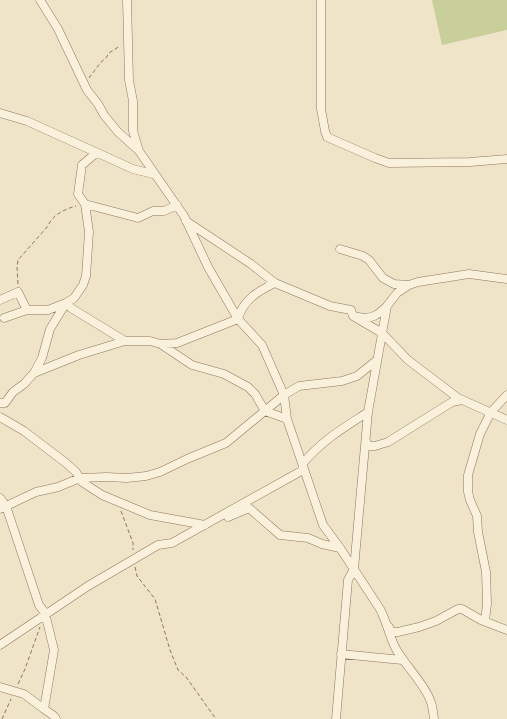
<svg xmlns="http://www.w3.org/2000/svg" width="507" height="719" font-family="'Times New Roman',serif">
<rect width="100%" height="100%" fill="#f0e4c8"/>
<path fill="#c9cf9b" d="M432 0H507V30L442 45Z"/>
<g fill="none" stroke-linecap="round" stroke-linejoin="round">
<g stroke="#8d765c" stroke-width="9">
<path id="minor" d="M40 0 58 29 87 90 98 104 104 115 118 132 138 150
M127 0 129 80 133 101V131L139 151 184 216 208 267 238 319 262 345 284 395 287 419 323 525 340 548 380 609C387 622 389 636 396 649 405 665 425 685 430 700 433 706 433 713 434 719
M321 0V109L325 131 327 137 375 158 389 163 470 162 507 159
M0 113 27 121 133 169 153 174
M85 204 138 218 153 211H164L177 205
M186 221 251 264 275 283 330 306 351 310 353 316 382 333 408 360 458 398 507 420
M340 249 363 256 369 260 383 278 394 284 409 285
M0 300 18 292 27 310
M358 317C371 320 378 315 387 306
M4 318 27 310H48L66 303 71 308 125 341H150L161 344 177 343 238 319C243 300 258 291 275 283
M162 345 192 365 224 374 248 387 255 394 265 411 287 419
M34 373 79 355 125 341
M0 403H5L13 392 24 384 34 373 42 358 50 329 66 303 74 298 83 285 86 276 89 232 85 204 78 194 82 165 96 153
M0 417 24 431 66 463 76 472 82 482 102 495 150 515 205 525
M366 441 368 446H375L388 442 452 402 462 400
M0 498 6 506 39 605 45 613 54 650 44 709 54 716 56 719
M0 509 36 492 58 487 80 478 107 477 127 478 146 476 160 472 187 459 226 443 284 395 299 386 342 381 357 376 377 360
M228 517 249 508 280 535 308 538 322 544 340 548
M485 621 487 604 486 572 478 532 477 516 470 500 468 492V475L480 434 491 412 507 395
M389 627 391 632H398L419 627 436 621 458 609H462L481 620 507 630
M0 645 88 586 158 545 172 543 303 470V463C324 439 342 429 368 412
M341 654 402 660
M0 687 24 694 44 709
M336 719 348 580 354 569 368 412 387 306 397 293 409 285 418 282 469 274 507 279"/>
</g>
<path stroke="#8d765c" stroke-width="1" stroke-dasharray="4 2.5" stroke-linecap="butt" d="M89 78 101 62 106 58 109 53 120 46
M18 284 17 267 18 260 48 226C52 215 65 209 76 206
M121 511 133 543V550
M135 567 137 576 155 599 170 650 178 670 186 677 216 719
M18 684 25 669 40 627
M2 719 11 699"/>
<use href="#minor" stroke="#faf1dc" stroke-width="8"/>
</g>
</svg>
